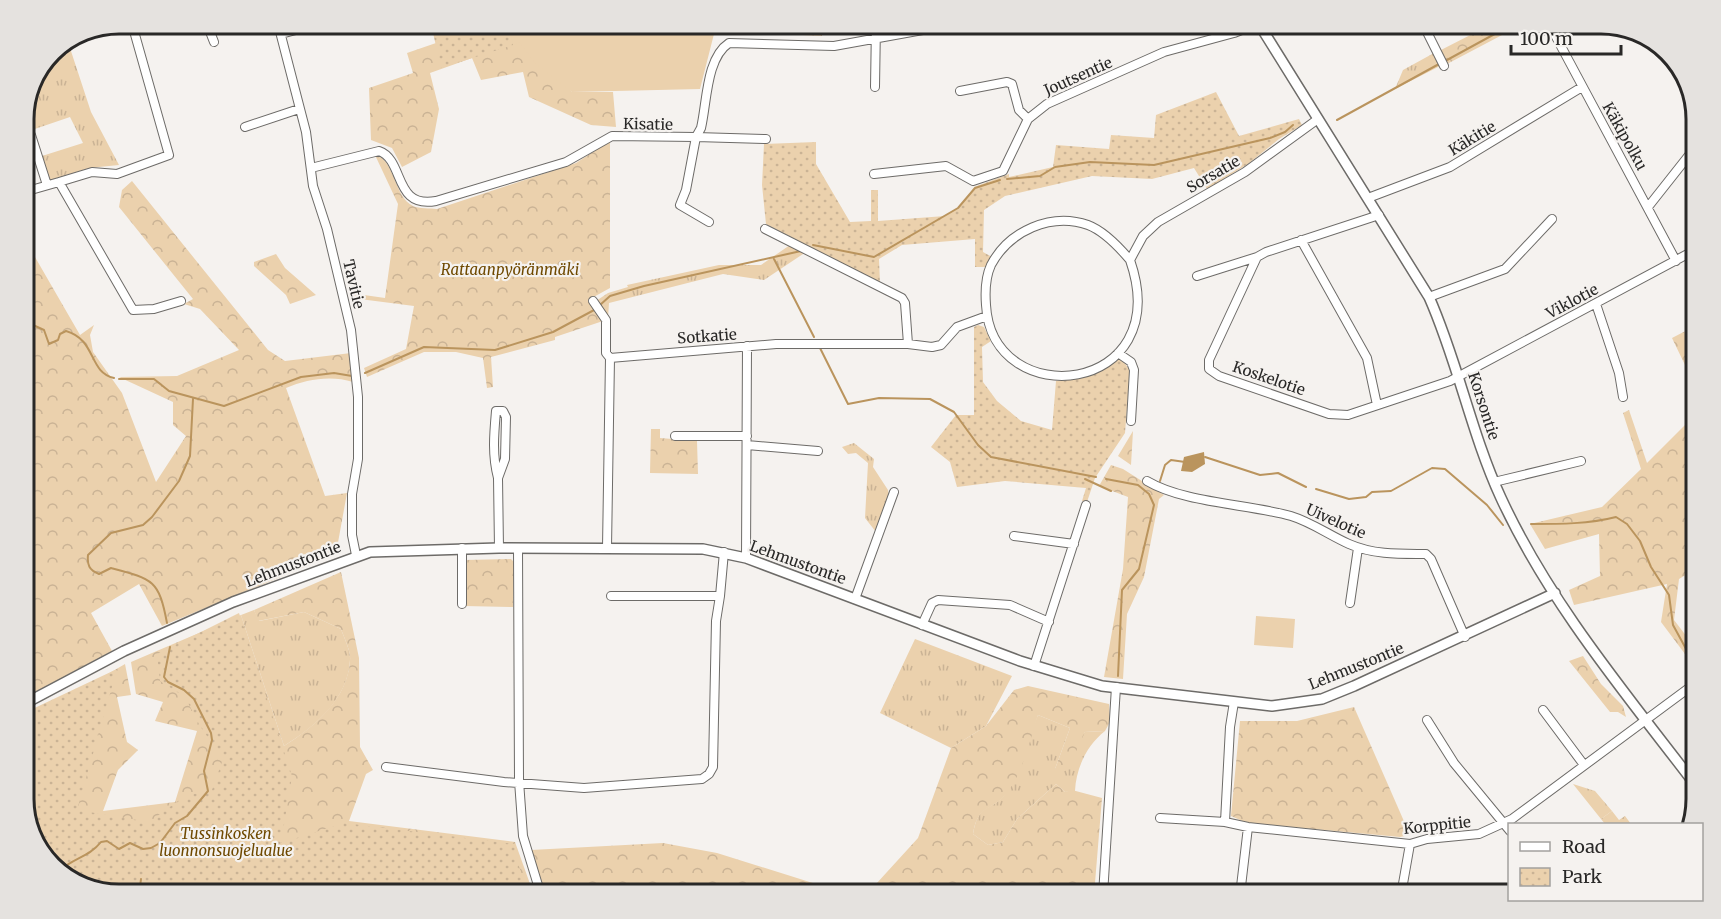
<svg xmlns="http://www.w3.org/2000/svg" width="1721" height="919" font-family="Merriweather,serif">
<defs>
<pattern id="grass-tufts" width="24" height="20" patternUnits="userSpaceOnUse" patternTransform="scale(1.5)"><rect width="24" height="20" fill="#ebd1ad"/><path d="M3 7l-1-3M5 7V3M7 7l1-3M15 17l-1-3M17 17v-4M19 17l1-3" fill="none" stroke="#cab395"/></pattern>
<pattern id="forest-crowns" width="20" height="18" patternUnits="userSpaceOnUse" patternTransform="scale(1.5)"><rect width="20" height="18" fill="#ebd1ad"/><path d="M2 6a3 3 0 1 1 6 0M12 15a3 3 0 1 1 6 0" fill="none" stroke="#cab395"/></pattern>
<pattern id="park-dots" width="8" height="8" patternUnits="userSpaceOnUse" patternTransform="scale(1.5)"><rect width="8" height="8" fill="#ebd1ad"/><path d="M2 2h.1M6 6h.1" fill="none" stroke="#cab395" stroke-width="1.8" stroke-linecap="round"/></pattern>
</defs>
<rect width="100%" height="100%" fill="#f5f2ef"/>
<path fill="url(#grass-tufts)" d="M69 45 91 112 119 165 89 168 48 181 42 156 83 143 70 117 26 132 34 158 24 161V114L52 52Z
M1434 53 1440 66 1395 89 1403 70Z
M790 245 806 252 764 280 723 274 609 303 608 318 596 301 608 293 628 287 627 285 719 265H761Z
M854 443 874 459 873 467 888 490 889 496 876 532 865 518 868 463 856 453 848 454 842 447Z
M254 610 259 621 304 612 341 629C344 638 351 651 350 660 348 700 314 727 284 746L241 615Z
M915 639 1012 676 986 726 951 748 880 713Z
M1038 715 1070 728 1055 769 1085 732 1105 731C1087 745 1076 768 1075 791L1065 792 1056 784 1017 819 1003 842 988 845 973 834C979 800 992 813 1006 793 1017 779 1030 734 1038 715Z
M1573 784 1595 791 1612 811 1601 819Z"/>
<path fill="url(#forest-crowns)" d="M432 24H514L572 92H613L616 127 591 125 529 97 523 72 481 80 472 58 430 73 439 109 431 152 402 167 392 148 371 140 369 88 413 73 407 53 436 43Z
M765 24H823L822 36 764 33Z
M1482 24H1523L1447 64 1439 51 1484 28Z
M610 141V288L590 299 603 321 555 337V340L491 357 493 387 487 388 483 358 456 352H424L367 377 364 368 406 349 414 306 352 298 350 293 385 298 398 204 375 155C396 160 393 196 413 206 419 209 430 208 437 209L576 163Z
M132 181 268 350 285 361 351 353 353 382C331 375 307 379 286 388L325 496 347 493 337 548 307 566 162 626 139 584 91 613 112 651 24 698V238L80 335 94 325 90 335 93 352 122 393 156 482 186 436 173 425V402L119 377 177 376 239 350 200 309 184 304 193 299 119 207 122 190Z
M276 254 285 268 316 295 290 304 286 295 254 266V262Z
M1697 325V390L1672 338Z
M1697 394V568L1679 579 1674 620 1697 650V670L1661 622 1667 584 1574 605 1569 590 1600 576 1599 534 1545 549 1530 524 1602 507 1641 469 1623 413 1629 410 1647 463 1693 417Z
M651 429H660V438L697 441 698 474 650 473Z
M1133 431 1131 465 1118 456Z
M1111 465 1123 469 1164 495 1159 499 1144 577 1127 614 1123 679 1104 677 1123 569 1128 497 1099 486Z
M511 559 514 562 513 607 464 606 465 560Z
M341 572 359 658 360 747 373 770 366 774 349 821 515 842 534 895H120L77 885 40 852 24 806V718L48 709 125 664 131 695 117 697 127 742 138 750 118 770 103 811 175 802 197 731 155 721 163 702 136 694 131 662 241 615 284 746C314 727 348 699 350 660 351 651 344 638 341 629L304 612 258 621 254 610Z
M1583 656 1601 684 1623 706 1626 717 1618 712H1610L1569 661Z
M1028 686 1109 704 1110 722 1105 731 1085 732 1072 760 1057 775 1055 769 1070 728 1038 715C1030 740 1023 772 1007 793 992 812 978 803 973 834L988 845 1003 842 1017 819 1056 784 1065 792 1072 790 1102 798 1094 895H866L918 838 951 748 986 726 1014 690Z
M1354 707 1410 835 1400 837 1247 823 1231 816 1240 721H1297Z
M1612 811 1619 820 1625 816 1631 824H1605L1601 819Z
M663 843 717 853 851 895H666L654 889 650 895H545L531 850Z"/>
<path fill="url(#park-dots)" d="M431 24H509L513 45 441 68Z
M1216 92 1239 136 1299 119 1302 125 1279 139 1248 164 1207 189 1194 168 1152 179 1092 176 1005 196 984 210 983 252 992 257 986 267H975V239L902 245 879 259 880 283 766 224 762 185 764 144 816 142V164L850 222 871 221V190H878V221L945 216 959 207 975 188 974 187 1009 174V177L1053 167 1056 145 1109 149 1111 135 1154 138 1156 115Z
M978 325 984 327 991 341 982 347 983 382 997 401 1021 421 1052 430 1056 381C1080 380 1101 373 1119 356L1130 370 1125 433 1095 478 1087 502 1082 501 1086 488 1005 481 957 487 950 462 931 447 956 415H974V327Z
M239 613 292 776 281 843 344 823 515 844V855L529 895H120L77 885 40 852 24 806V713L117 669 77 810 149 822 185 796 212 790 223 759 200 726 185 697 160 681 157 654Z"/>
<path fill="#ebd1ad" d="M509 24H712L715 30 700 89 572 92 536 64 519 42 513 45Z
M1256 616 1295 619 1293 648 1254 645Z"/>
<path fill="#ba945d" d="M1204 452 1205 464 1192 472 1181 471 1184 457Z"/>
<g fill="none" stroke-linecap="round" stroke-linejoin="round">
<path stroke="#ba945d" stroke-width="2" d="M1447 60 1513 24
M1337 120 1439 64
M1007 179 1040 176 1055 167 1090 162 1154 165 1270 138 1285 132 1293 125
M813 245 874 257 958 208 975 188 1000 180
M774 259 814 337
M600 305 610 296 644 286 801 251
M24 337 28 327 33 325 44 330 49 344 58 340 60 334 66 331C97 340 88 372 114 378
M820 348 848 404 879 398 930 399 954 412 978 445 991 457 1096 477
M365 373 424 347 495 350 553 332 596 309
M119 379H154L169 391 224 406 301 377 334 373 352 376
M1205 457 1260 475 1278 473 1306 487
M1085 479 1111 491
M1106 479 1138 485 1149 494 1154 505 1139 569 1122 590 1118 676
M1160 481 1165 465 1171 460 1185 462
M1316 489 1349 499 1366 497 1372 492 1391 491 1432 468 1445 469 1487 505 1503 525
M1531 524C1560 524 1589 524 1616 517L1627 524 1640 541 1651 567 1669 595 1673 625 1697 669
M167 623C159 580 153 579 111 568L99 574C89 570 87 565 88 555L111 533 143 525 152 517 179 481 190 456 193 399
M60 870C74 858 90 856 101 842L107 841 119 849 130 843 143 849 151 848 160 843 175 823 187 816 208 791 204 771 212 740 211 733 194 699 184 690 168 682 164 677 170 647
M139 895 141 879"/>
<g stroke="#6d6b68" stroke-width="10">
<path id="minor" d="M207 24 214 42
M278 24 306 132 313 186 327 229 351 330 358 397V459L352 494V535L356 555
M1423 24 1444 66
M1554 24 1555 35 1676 261
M281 34 318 24
M875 87 876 24
M960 91 1007 82 1012 84 1019 110 1028 119
M245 127 299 109
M31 135 47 185
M311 168 379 151C405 160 393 209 436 201L566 162 612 136 696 137 701 128C707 103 706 58 729 43L834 46 956 24
M874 174 946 166 973 181 1003 171 1028 119 1047 104 1164 52 1234 33 1257 24
M59 182 92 172 117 174 169 155 132 24
M24 192 59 182 133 310 154 309 181 301
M1368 198 1450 167 1582 87
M1648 207 1697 145
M1379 215 1266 252 1257 257 1209 360V369L1219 376 1329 414 1348 415 1450 381 1697 249
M709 222 680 205 686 190 696 137 766 139
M765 229 902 298 905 303 908 344
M1301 240 1367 358 1377 405
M1130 260C1177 396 992 414 986 305 985 292 985 278 991 265 1009 231 1051 212 1088 225 1104 231 1119 247 1130 260L1143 236 1158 222 1245 172 1318 119
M1197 276 1257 257
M1429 297 1505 269 1552 219
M593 301 606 320V353L610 358
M1596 304 1619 373 1623 397
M1118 353 1131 362 1134 370 1131 421
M675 436H747
M747 445 818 451
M498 478C492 455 494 434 496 411H503L506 417 505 459 498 478 499 548
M1147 481C1184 503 1248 504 1291 516 1311 522 1329 535 1349 544 1374 555 1400 554 1426 554L1431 559 1465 637
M1494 482 1581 461
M1014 536 1074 544
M462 548V604
M518 548 519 781 523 836 541 895
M607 548 610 358 776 344H908L932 347 941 345 957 327 987 316
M746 558 747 346
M611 596H720L724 552
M855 599 894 492
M1350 603 1358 548
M922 625 932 603 938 600 1010 605 1049 622
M1034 666 1086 505
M1543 710 1584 765
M1427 720 1454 763 1510 831
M386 767 504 782 584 788 702 779 709 774 713 767 716 621 720 596
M1160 818 1225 822 1248 827 1410 844 1427 839 1479 834 1512 819 1697 682
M1225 822 1230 727 1234 702
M1687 824 1692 820
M1103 895 1116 687
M1240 895 1248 827
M1401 895 1410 844"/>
</g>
<g stroke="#6d6b68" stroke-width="12">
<path id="major" d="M1259 24 1429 297C1458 362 1471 433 1501 498 1550 604 1627 695 1697 787
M24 704 124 651 233 602 370 552 499 548 703 549 746 558 1020 661 1102 686 1272 706 1322 699 1354 686 1555 593"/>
</g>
<use href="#minor" stroke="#fff" stroke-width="8"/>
<use href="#major" stroke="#fff" stroke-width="9"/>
</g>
<g text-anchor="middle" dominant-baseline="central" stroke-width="4.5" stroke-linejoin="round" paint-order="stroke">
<g font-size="15" fill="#292827" stroke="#f5f2ef">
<text transform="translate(1078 76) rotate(-24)">Joutsentie</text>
<text transform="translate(648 124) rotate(1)">Kisatie</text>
<text transform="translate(1625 136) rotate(61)">Käkipolku</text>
<text transform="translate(1472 138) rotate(-31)">Käkitie</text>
<text transform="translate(1213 174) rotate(-30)">Sorsatie</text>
<text transform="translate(354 284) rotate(77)">Tavitie</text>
<text transform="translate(1572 301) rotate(-28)">Viklotie</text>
<text transform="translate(707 336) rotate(-4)">Sotkatie</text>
<text transform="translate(1269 378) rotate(19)">Koskelotie</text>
<text transform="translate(1484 406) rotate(72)">Korsontie</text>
<text transform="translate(1336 521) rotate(24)">Uivelotie</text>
<text transform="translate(798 562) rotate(20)">Lehmustontie</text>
<text transform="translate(293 564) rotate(-21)">Lehmustontie</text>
<text transform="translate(1356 666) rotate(-22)">Lehmustontie</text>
<text transform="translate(1437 825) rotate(-6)">Korppitie</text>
</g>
<g font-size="15" font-style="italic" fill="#6f4900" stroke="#f5f2ef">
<text x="510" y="269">Rattaanpyöränmäki</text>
<text x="226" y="833">Tussinkosken<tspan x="226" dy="17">luonnonsuojelualue</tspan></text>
</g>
</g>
<path d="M0 0H1721V919H0ZM119 34H1601A85 85 0 0 1 1686 119V799A85 85 0 0 1 1601 884H119A85 85 0 0 1 34 799V119A85 85 0 0 1 119 34Z" fill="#e5e2df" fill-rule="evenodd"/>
<path fill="none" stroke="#292827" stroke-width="3" d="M119 34H1601A85 85 0 0 1 1686 119V799A85 85 0 0 1 1601 884H119A85 85 0 0 1 34 799V119A85 85 0 0 1 119 34Z"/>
<rect x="1508" y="823" width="195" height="78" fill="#f5f2ef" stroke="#a3a19f" stroke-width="1.5"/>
<rect x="1520" y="842" width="30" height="9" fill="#ffffff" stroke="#a3a19f" stroke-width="1.5"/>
<text x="1562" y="853" font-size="18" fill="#292827">Road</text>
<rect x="1520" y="868" width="30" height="18" fill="url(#park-dots)" stroke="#a3a19f" stroke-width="1.5"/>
<text x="1562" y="883" font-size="18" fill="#292827">Park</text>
<path d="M1511 45v9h110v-9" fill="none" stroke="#292827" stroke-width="3"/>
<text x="1520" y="45" font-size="18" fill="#292827" stroke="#f5f2ef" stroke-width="4.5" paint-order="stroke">100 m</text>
</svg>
